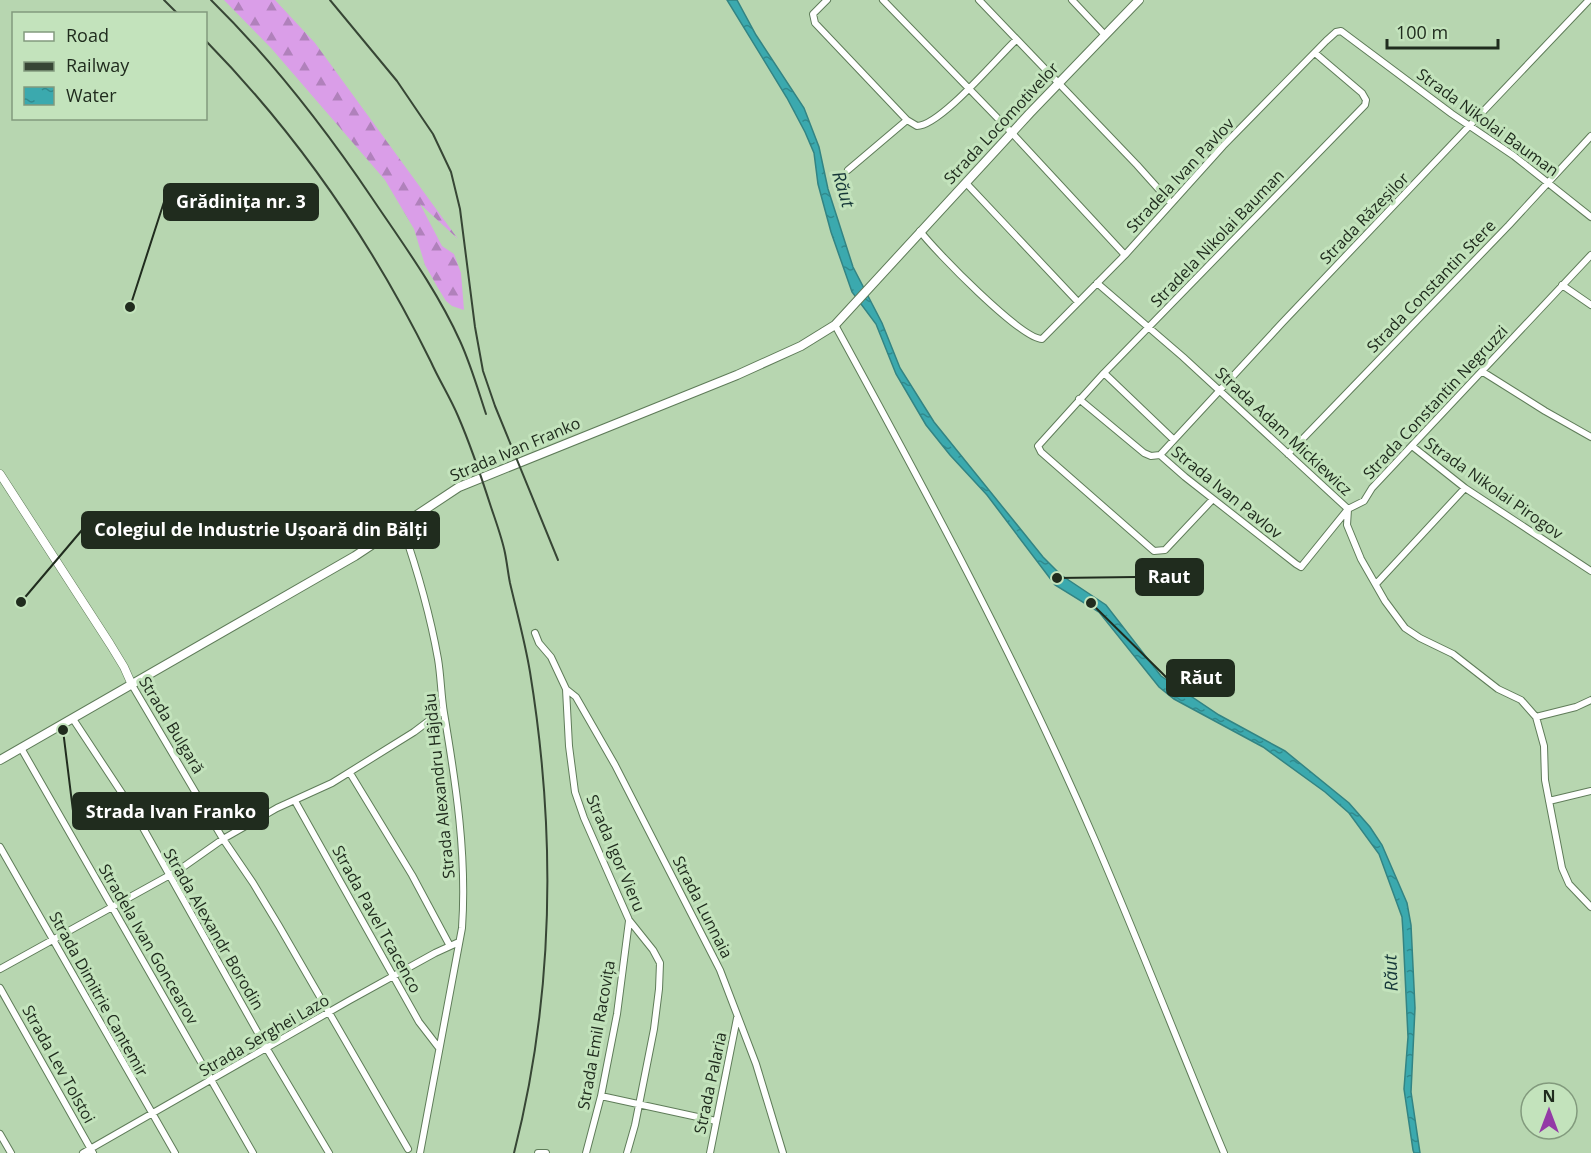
<svg xmlns="http://www.w3.org/2000/svg" width="1591" height="1153" font-family="'Open Sans',sans-serif">
<defs>
<pattern id="forest-firs" width="22" height="20" patternUnits="userSpaceOnUse" patternTransform="scale(1.5)"><rect width="22" height="20" fill="#da9ee8"/><path d="M5 1l3.5 6h-7zM16 11l3.5 6h-7z" fill="#b081bb"/></pattern>
<pattern id="water-ripples" width="26" height="14" patternUnits="userSpaceOnUse" patternTransform="scale(1.5)"><rect width="26" height="14" fill="#3ba9ae"/><path d="M2 4q2-2 4 0t4 0M15 11q2-2 4 0t4 0" fill="none" stroke="#318a8d"/></pattern>
</defs>
<rect width="100%" height="100%" fill="#b7d6b0"/>
<path fill="url(#forest-firs)" d="M224 0H275L315 43 458 239 420 204 442 246 454 254 461 273 464 310 452 306 446 301 438 288 425 265 414 229 385 180 271 48Z"/>
<path fill="url(#water-ripples)" stroke="#338483" stroke-width="1.5" d="M727 0H737L756 35 804 108 819 147 828 189 853 267 882 323 900 368 934 422 1043 557 1061 575 1106 605 1161 676 1219 715 1285 751 1349 803 1370 827 1382 845 1407 903 1411 925 1415 1008 1411 1092 1420 1153H1414L1413 1150 1404 1089 1408 1037 1403 932 1402 917 1379 854 1349 813 1325 792 1263 747 1174 699 1159 687 1099 612 1055 585 987 495 950 455 926 425 896 374 876 324 852 292 831 232 818 184 814 153 805 132 787 98Z"/>
<g fill="none" stroke-linecap="round" stroke-linejoin="round">
<g stroke="#5f7c59" stroke-width="8">
<path id="minor" d="M827 0 813 14 815 23 907 120 917 126C940 126 997 58 1016 40
M883 0 1012 133 1125 255
M979 0 1137 165 1171 203
M1072 0 1105 35
M848 170 907 120
M966 183 1078 302
M920 231C935 251 1021 339 1042 339L1125 255 1223 146 1326 41 1336 32 1341 31 1452 114 1514 156 1591 217
M1097 283 1183 357 1348 509 1347 525 1361 559 1385 601 1405 628 1420 638 1453 654 1498 689 1521 700 1536 717 1544 746 1545 780 1562 868 1569 884 1591 907
M1562 285 1591 305
M835 325C927 493 1018 662 1094 838 1139 942 1180 1048 1224 1153
M1483 372 1545 411 1591 437
M1104 373 1173 439
M1079 399 1144 453 1151 456 1160 455 1185 477 1296 564 1301 567 1348 509 1364 501 1372 488 1591 255
M1412 446 1465 488 1591 571
M1288 454 1509 225 1591 136
M1160 455 1282 323 1589 0
M1213 499 1165 550 1154 551 1041 452 1038 446 1104 373 1365 105 1366 100 1362 93 1315 53
M402 526C417 569 430 614 438 659 441 677 441 695 444 713 456 784 467 856 462 928L420 1153
M1376 584 1465 488
M535 633 539 643 551 657 566 689 569 746 575 792 584 818 629 920 653 950 660 963 659 989 654 1029 635 1125 627 1153
M132 685 223 839 253 883 279 926 408 1149
M566 689 576 697 615 765 720 970 756 1064 783 1153
M1536 717 1576 707 1591 700
M73 719 133 810 267 1049 329 1153
M21 748 253 1153
M350 773 412 875 450 946
M295 801 419 1022 439 1048
M1549 801 1591 791
M0 847 175 1153
M0 969 179 870 223 839 277 808 332 783 414 732 443 710
M0 988 93 1153
M601 1096 716 1121
M0 1134 11 1153
M83 1153 350 1000 435 953 459 942
M538 1153H546
M586 1153 601 1096 617 1014 629 921
M710 1153 737 1018"/>
</g>
<g stroke="#5f7c59" stroke-width="9">
<path id="tertiary" d="M0 474 110 644 124 667 132 685"/>
</g>
<g stroke="#5f7c59" stroke-width="10">
<path id="secondary" d="M0 760 355 556 459 487 737 375 801 346 835 325 1030 113 1139 0"/>
</g>
<use href="#minor" stroke="#fff" stroke-width="6"/>
<use href="#tertiary" stroke="#fff" stroke-width="8"/>
<use href="#secondary" stroke="#fff" stroke-width="8"/>
<path stroke="#374635" stroke-width="2" d="M164 0 178 14
M211 0C272 60 324 127 372 198 403 244 437 290 460 341 471 365 478 390 486 414
M330 0 397 81 433 134 451 172 460 209 475 327 483 371 495 406 558 560
M206 41C298 135 373 244 431 362 439 380 450 397 458 416 471 446 481 476 491 507 496 522 502 538 505 553 507 563 508 573 510 583 517 613 525 642 530 672 556 832 554 996 514 1153"/>
</g>
<g text-anchor="middle" dominant-baseline="central" stroke-width="6" stroke-linejoin="round" paint-order="stroke">
<g font-size="16" fill="#202c1e" stroke="#c3e3bc">
<text transform="translate(1488 122) rotate(36)">Strada Nikolai Bauman</text>
<text transform="translate(1001 123) rotate(-47)">Strada Locomotivelor</text>
<text transform="translate(1180 175) rotate(-47)">Stradela Ivan Pavlov</text>
<text transform="translate(1364 218) rotate(-46)">Strada Răzeșilor</text>
<text transform="translate(1217 238) rotate(-46)">Stradela Nikolai Bauman</text>
<text transform="translate(1431 286) rotate(-46)">Strada Constantin Stere</text>
<text transform="translate(1435 402) rotate(-47)">Strada Constantin Negruzzi</text>
<text transform="translate(1284 431) rotate(43)">Strada Adam Mickiewicz</text>
<text transform="translate(515 449) rotate(-23)">Strada Ivan Franko</text>
<text transform="translate(1494 488) rotate(35)">Strada Nikolai Pirogov</text>
<text transform="translate(1227 492) rotate(39)">Strada Ivan Pavlov</text>
<text transform="translate(172 725) rotate(59)">Strada Bulgară</text>
<text transform="translate(439 786) rotate(-96)">Strada Alexandru Hâjdău</text>
<text transform="translate(616 853) rotate(67)">Strada Igor Vieru</text>
<text transform="translate(703 907) rotate(63)">Strada Lunnaia</text>
<text transform="translate(377 919) rotate(61)">Strada Pavel Tcacenco</text>
<text transform="translate(214 929) rotate(60)">Strada Alexandr Borodin</text>
<text transform="translate(149 944) rotate(60)">Stradela Ivan Goncearov</text>
<text transform="translate(99 994) rotate(61)">Strada Dimitrie Cantemir</text>
<text transform="translate(264 1035) rotate(-30)">Strada Serghei Lazo</text>
<text transform="translate(596 1035) rotate(-80)">Strada Emil Racovița</text>
<text transform="translate(59 1064) rotate(61)">Strada Lev Tolstoi</text>
<text transform="translate(710 1083) rotate(-78)">Strada Palaria</text>
</g>
<g font-size="18" font-style="italic" fill="#153638" stroke="#c3e3bc">
<text transform="translate(844 189) rotate(73)">Răut</text>
<text transform="translate(1390 973) rotate(-92)">Răut</text>
</g>
</g>
<path fill="none" stroke="#202c1e" stroke-width="2" d="M130 307L164 202M21 602L82 530M1057 578L1136 577M1091 603L1167 678M63 730L73 811"/>
<g fill="#202c1e" stroke="#c3e3bc" stroke-width="2">
<circle cx="130" cy="307" r="6"/>
<circle cx="21" cy="602" r="6"/>
<circle cx="1057" cy="578" r="6"/>
<circle cx="1091" cy="603" r="6"/>
<circle cx="63" cy="730" r="6"/>
</g>
<g fill="#202c1e" stroke="#202c1e" stroke-width="2">
<rect x="164" y="184" width="154" height="36" rx="6"/>
<rect x="82" y="512" width="357" height="36" rx="6"/>
<rect x="1136" y="559" width="67" height="36" rx="6"/>
<rect x="1167" y="660" width="67" height="36" rx="6"/>
<rect x="73" y="793" width="195" height="36" rx="6"/>
</g>
<g font-size="18" text-anchor="middle" font-weight="bold" fill="#fff">
<text x="241" y="208">Grădinița nr. 3</text>
<text x="261" y="536">Colegiul de Industrie Ușoară din Bălți</text>
<text x="1169" y="583">Raut</text>
<text x="1201" y="684">Răut</text>
<text x="171" y="818">Strada Ivan Franko</text>
</g>
<rect x="12" y="12" width="195" height="108" fill="#c3e3bc" stroke="#829a7d" stroke-width="1.5"/>
<rect x="24" y="32" width="30" height="9" fill="#ffffff" stroke="#829a7d" stroke-width="1.5"/>
<text x="66" y="42" font-size="18" fill="#202c1e">Road</text>
<rect x="24" y="62" width="30" height="9" fill="#374635" stroke="#829a7d" stroke-width="1.5"/>
<text x="66" y="72" font-size="18" fill="#202c1e">Railway</text>
<rect x="24" y="87" width="30" height="18" fill="url(#water-ripples)" stroke="#829a7d" stroke-width="1.5"/>
<text x="66" y="102" font-size="18" fill="#202c1e">Water</text>
<g transform="translate(1549 1111)"><circle r="28" fill="#c3e3bc" stroke="#829a7d" stroke-width="1.5"/>
<path d="M0-4.5L10 22L0 15L-10 22Z" fill="#933aa6"/>
<text y="-9" font-size="16" font-weight="bold" text-anchor="middle" fill="#202c1e">N</text>
</g>
<path d="M1387 39v9h111v-9" fill="none" stroke="#202c1e" stroke-width="3"/>
<text x="1396" y="39" font-size="18" fill="#202c1e" stroke="#c3e3bc" stroke-width="4.5" paint-order="stroke">100 m</text>
</svg>
